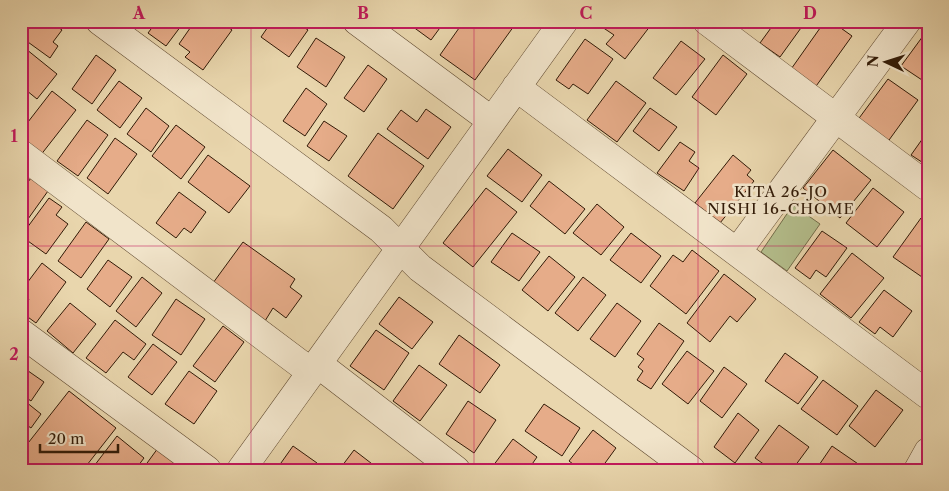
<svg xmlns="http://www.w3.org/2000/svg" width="949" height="491" font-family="'Libre Caslon Text',serif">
<rect width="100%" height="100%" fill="#e9d6ad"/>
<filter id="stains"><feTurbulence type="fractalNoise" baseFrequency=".004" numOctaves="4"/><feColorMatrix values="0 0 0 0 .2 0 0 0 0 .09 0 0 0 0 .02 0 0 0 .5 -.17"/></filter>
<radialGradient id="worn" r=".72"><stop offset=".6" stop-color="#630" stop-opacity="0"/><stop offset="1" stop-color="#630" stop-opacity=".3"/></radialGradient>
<path fill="#b4be8c" stroke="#726c4a" d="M793 205 820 224 787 271 761 252Z"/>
<path fill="#e6ac89" stroke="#311a07" d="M21 21H50L62 30 53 42 58 46 50 58 21 37Z
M157 21H174L181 26 166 46 148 33Z
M195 21H220L232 30 203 70 185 57 190 52 179 44Z
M272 21H295L308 30 289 57 261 37Z
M405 21H445L431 40Z
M464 21H507L514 26 475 80 440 55Z
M606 21H654L625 59 606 44 614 35 602 27Z
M776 21H806L780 57 760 43Z
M825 21H831L852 36 814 89 789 72Z
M923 36 928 40V84L901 66Z
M316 38 345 57 326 87 297 67Z
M585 39 613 59 588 94 573 84 569 89 556 80Z
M681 41 705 59 676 95 653 78Z
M21 45 57 74 37 99 21 86Z
M96 55 116 70 92 104 72 89Z
M723 55 747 74 716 115 692 97Z
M368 65 387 79 364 112 344 98Z
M888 79 918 100 884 147 854 125Z
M119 81 142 98 120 128 97 110Z
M616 81 646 103 617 142 587 120Z
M306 88 327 104 305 136 283 121Z
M52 91 76 110 40 156 21 141V131Z
M146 108 169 126 151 152 127 134Z
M650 108 677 127 659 151 633 131Z
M426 109 451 127 428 159 387 129 401 110 417 122Z
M87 120 108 135 78 176 57 161Z
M324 121 347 136 329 161 307 146Z
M176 125 205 147 181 179 152 156Z
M928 131V166L911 155Z
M378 133 424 166 393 209 348 176Z
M115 138 137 154 108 194 87 178Z
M680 142 695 152 689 161 699 168 684 191 657 173Z
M508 149 542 175 522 202 487 176Z
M833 150 871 180 840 218 803 188Z
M208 155 250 186 229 213 188 182Z
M733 155 751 170 747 175 754 181 720 223 695 203Z
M31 178 48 191 23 226 21 191Z
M549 181 585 209 565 234 530 206Z
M486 188 517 212 473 267 443 243Z
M873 188 904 212 877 247 846 223Z
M179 192 206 212 191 233 184 228 176 238 156 223Z
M49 198 62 207 56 215 68 224 46 254 21 236Z
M597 204 624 227 601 255 573 233Z
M921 218 928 223V269L922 277 893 257Z
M86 222 109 239 81 278 58 261Z
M822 231 847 248 826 277 816 270 810 279 795 268Z
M512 233 540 252 519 281 491 262Z
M631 233 661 256 641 283 610 260Z
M243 242 295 279 290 287 302 296 286 318 273 308 265 321 213 283Z
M692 250 719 271 686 314 650 286 673 255 683 262Z
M852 253 884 278 851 318 820 294Z
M549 256 575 277 548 311 522 290Z
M108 260 132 277 110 307 87 289Z
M42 263 66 282 36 323 21 312 29 299 21 294V291Z
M724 274 756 299 737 322 730 316 710 342 687 323Z
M142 277 162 293 136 327 116 311Z
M583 277 606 295 578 331 555 313Z
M884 290 912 311 893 337 880 327 875 334 859 322Z
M399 297 433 322 412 349 379 324Z
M176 299 205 319 181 355 152 335Z
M70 303 96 324 73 353 47 331Z
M617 303 641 321 615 357 590 339Z
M115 320 146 344 134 360 123 352 106 373 86 358Z
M659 323 684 341 651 389 637 380 643 371 638 367 644 359 637 354Z
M223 326 244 342 215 382 193 366Z
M376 330 409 353 384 390 350 366Z
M459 335 500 365 480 393 439 364Z
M153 344 177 362 152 395 128 377Z
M687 351 714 371 688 404 662 384Z
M785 353 818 377 798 404 765 381Z
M419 365 447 385 420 421 393 401Z
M21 366 44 382 31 401 21 394Z
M724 367 747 384 722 418 700 401Z
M189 371 217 391 194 424 165 404Z
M823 380 858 406 837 435 801 409Z
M876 390 903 410 875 447 849 426Z
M69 391 116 428 83 470H38L21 457V452Z
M21 398 41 414 31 428 21 421Z
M468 401 496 420 474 453 446 434Z
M544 404 580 428 562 456 525 431Z
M738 413 759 430 735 463 714 447Z
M779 425 809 447 792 470 785 467 783 470H772L755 458Z
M593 430 616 448 600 470H581L569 461Z
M117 436 144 458 135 470H91Z
M513 439 537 457 528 470H490Z
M293 446 317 463 312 470H276Z
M832 446 864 468 863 470 817 468Z
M158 448 187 470H142Z
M354 450 380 470H339Z"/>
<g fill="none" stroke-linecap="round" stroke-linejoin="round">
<g stroke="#5f4930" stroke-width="29">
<path id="minor" d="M100 21 381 229 420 268 691 470
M357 21 492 121
M707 21 928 187
M516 87 928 395
M21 154 311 372
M737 252 907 21
M21 333 207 470
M318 364 456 470
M241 470 564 21
M918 470 928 452"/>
</g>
<use href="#minor" stroke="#f1e4ca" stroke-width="28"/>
</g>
<path fill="none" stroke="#c2185b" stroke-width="1" stroke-opacity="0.55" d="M251 21V470M474 21V470M698 21V470M21 246H928"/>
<g text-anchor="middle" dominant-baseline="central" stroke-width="5" stroke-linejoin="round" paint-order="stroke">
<g font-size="15" letter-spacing="1" fill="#311a07" stroke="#f1e4ca">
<text x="781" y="191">KITA 26-JO<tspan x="781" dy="17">NISHI 16-CHOME</tspan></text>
</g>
</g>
<rect width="949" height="491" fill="none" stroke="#e9d6ad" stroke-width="55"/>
<g transform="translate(886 62) rotate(274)" stroke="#f1e4ca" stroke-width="4" paint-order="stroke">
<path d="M0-4L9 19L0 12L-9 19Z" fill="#311a07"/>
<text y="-8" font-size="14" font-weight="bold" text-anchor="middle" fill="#311a07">N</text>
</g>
<path d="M40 444v8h78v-8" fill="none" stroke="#311a07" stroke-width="2.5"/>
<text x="48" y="444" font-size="15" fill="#311a07" stroke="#f1e4ca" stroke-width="4" paint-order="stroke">20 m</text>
<rect x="28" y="28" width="894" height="436" fill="none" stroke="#c2185b" stroke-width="2"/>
<g font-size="16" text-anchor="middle" font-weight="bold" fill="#c2185b">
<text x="139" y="19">A</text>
<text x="363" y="19">B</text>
<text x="586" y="19">C</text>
<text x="810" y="19">D</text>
<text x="14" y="142">1</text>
<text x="14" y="360">2</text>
</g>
<rect width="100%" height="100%" filter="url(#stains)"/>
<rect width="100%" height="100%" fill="url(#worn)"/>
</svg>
